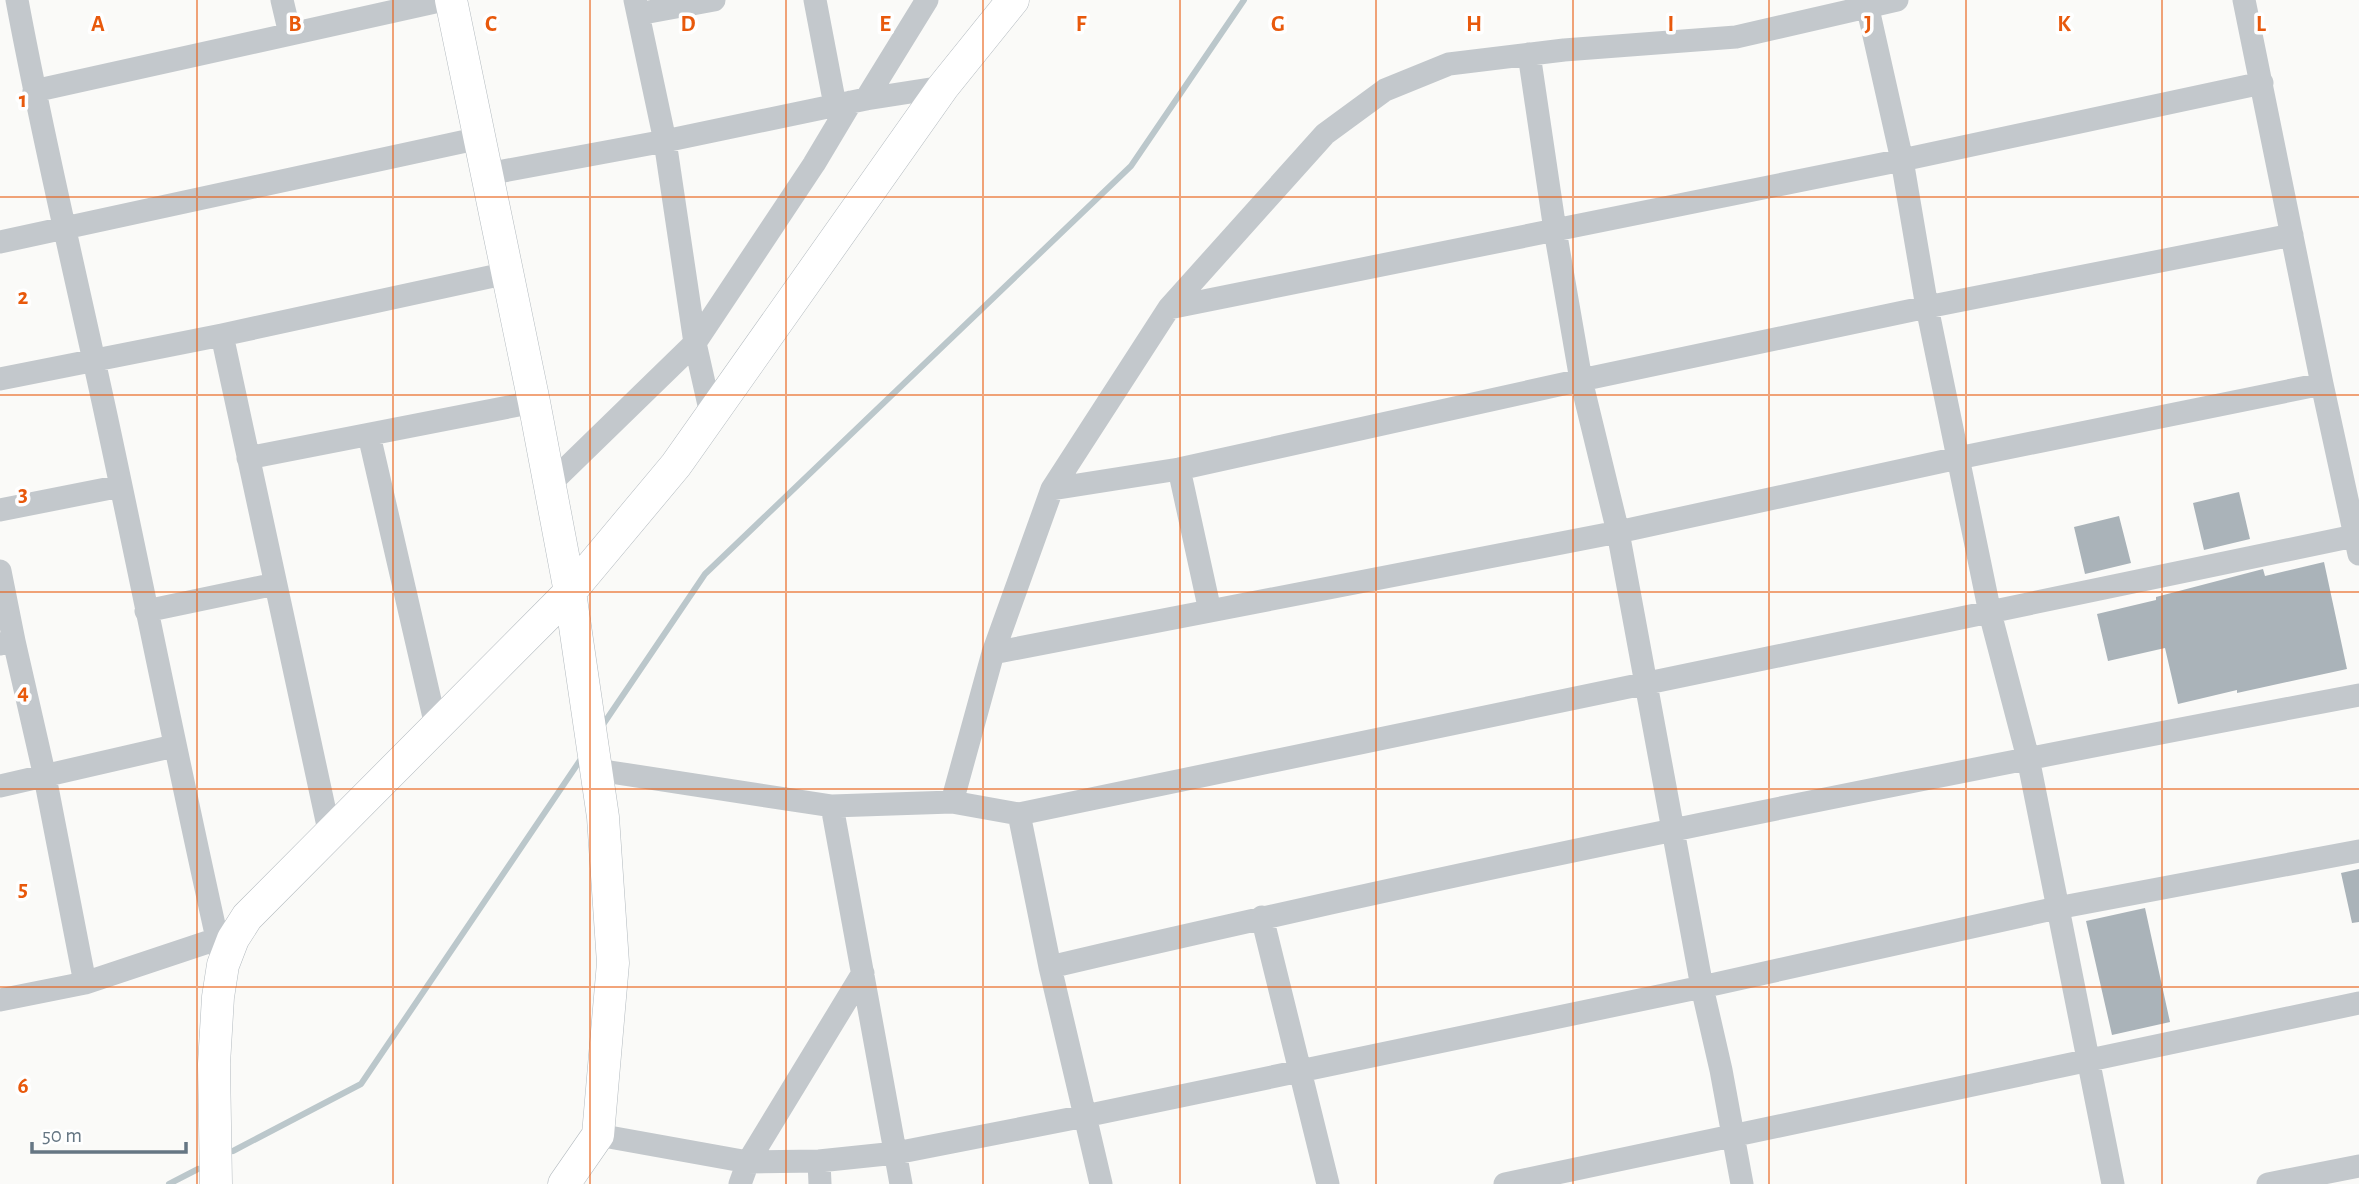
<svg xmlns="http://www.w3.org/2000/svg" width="2359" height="1184" font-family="'Alegreya Sans',sans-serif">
<rect width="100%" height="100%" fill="#fafaf8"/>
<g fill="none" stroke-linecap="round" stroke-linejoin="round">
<path stroke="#bbc7cb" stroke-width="6" d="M600 729 705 574 1131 166 1244 0
M233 1151 361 1084 583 756
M169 1184 198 1169"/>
</g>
<path fill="#aab3b9" d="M2239 492 2250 539 2204 550 2193 503Z
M2119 516 2131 563 2085 574 2074 527Z
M2324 562 2347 669 2237 693V690L2178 704 2165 648 2108 661 2097 614 2156 600V597L2263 569 2265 576Z
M2359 869V922L2352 923 2341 873Z
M2145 908 2170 1022 2112 1035 2086 921Z"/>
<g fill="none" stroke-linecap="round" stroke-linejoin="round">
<g stroke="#b3babf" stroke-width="33">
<path id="secondary" d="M451 0 534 402 570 592 603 817 613 963 598 1135 564 1184
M216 1184 214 1064 218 997 223 965 233 939 247 917 570 592 676 465 943 87 1013 0"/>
</g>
<path stroke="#c3c8cc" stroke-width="23" d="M17 0C43 141 77 280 107 420 146 602 182 784 223 965
M282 0 290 34
M635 0 665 141 695 343 711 414
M815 0 835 105
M1866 0 1902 160 1927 307 1990 613 2028 758 2113 1184
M2244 0 2322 384 2359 554
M638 14 714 0
M1529 54 1555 230 1581 380 1618 532 1702 987 1721 1070 1742 1184
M34 91 444 0
M866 99 927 0
M487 174 665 141 866 99 943 87
M0 242 480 138
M1169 308 1902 160 2262 83
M222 335 330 835
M0 379 222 335 508 273
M369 435 436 726
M248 458 534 402
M1179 469 1210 611
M550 484 695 343 814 164 851 102
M1052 489 1179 469 1581 380 1927 307 2292 235
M0 510 121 486
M0 571 14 641
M146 611 275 584
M0 644 14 641 45 777 85 983
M993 653 1618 532 1958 458 2322 384
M597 770 832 806 952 802 1019 814 2359 535
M0 786 174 746
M952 802 993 653 1052 489 1169 308 1325 134 1385 90 1449 64 1564 50 1736 37 1897 0
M832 806 901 1184
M1019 814 1050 967 1101 1184
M1262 917 1328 1184
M1050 967C1484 865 1921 778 2359 695
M0 1000 85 983 217 939
M598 1135 748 1162 819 1161 896 1153 1085 1116 1702 987 2057 908 2359 851
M819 1161 820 1184
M740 1184 748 1162 863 973
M1505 1184 2359 1003
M2268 1184 2359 1166"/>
<use href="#secondary" stroke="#fff" stroke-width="32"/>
</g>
<path fill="none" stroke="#e8590c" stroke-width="2" stroke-opacity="0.55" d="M197 0V1184M393 0V1184M590 0V1184M786 0V1184M983 0V1184M1180 0V1184M1376 0V1184M1573 0V1184M1769 0V1184M1966 0V1184M2162 0V1184M0 197H2359M0 395H2359M0 592H2359M0 789H2359M0 987H2359"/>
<g font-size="23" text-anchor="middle" font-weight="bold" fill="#e8590c" stroke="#fff" stroke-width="7" stroke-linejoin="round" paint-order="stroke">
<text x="98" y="31">A</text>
<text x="295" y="31">B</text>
<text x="491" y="31">C</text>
<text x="688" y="31">D</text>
<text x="885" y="31">E</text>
<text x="1081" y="31">F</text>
<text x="1278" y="31">G</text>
<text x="1474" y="31">H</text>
<text x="1671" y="31">I</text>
<text x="1868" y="31">J</text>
<text x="2064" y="31">K</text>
<text x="2261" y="31">L</text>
<text x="23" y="107">1</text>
<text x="23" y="304">2</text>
<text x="23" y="501">3</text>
<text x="23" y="699">4</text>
<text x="23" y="896">5</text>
<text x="23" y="1093">6</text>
</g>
<path d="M32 1142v10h154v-10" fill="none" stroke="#657683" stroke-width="3.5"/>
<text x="42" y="1142" font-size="21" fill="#657683" stroke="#ffffff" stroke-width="5" paint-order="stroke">50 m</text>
</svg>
